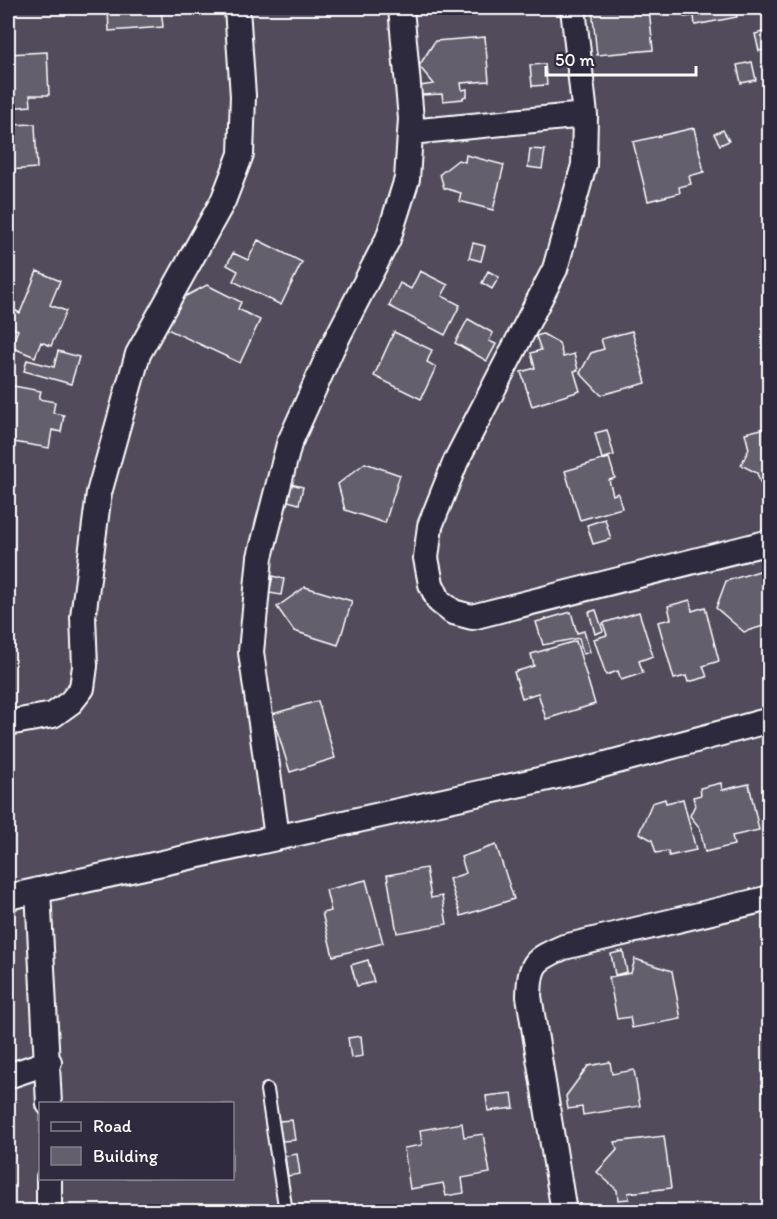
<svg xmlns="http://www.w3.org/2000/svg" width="777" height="1219" font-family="Itim,sans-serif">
<rect width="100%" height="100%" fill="#373345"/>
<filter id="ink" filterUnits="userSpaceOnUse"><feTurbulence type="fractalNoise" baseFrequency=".0167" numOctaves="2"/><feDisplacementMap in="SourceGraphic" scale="12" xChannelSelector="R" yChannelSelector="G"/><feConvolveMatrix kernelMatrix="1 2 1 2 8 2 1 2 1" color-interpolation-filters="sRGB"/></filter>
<g filter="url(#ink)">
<path fill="#514c5c" stroke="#a8a6ae" stroke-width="1.5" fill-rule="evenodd" d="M8 8H769V1211H8ZM40 1104H232V1178H40Z"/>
<path fill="#635f6d" stroke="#fff" stroke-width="1.5" d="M97 8H161L163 27 109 31 108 10 97 11Z
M592 8H621V10L649 8 653 50 597 55Z
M682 8H735L737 17 695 25 694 16 684 17Z
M770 30V49L759 51 755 34Z
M485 37 489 81 461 83 462 90 467 89V96L463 97V99L443 101 442 94 421 95 420 86 434 84 419 66 435 41Z
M47 52 49 95H30L31 106 8 108V54Z
M752 62 756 80 741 83 737 65Z
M545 64 547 85 532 86 530 65Z
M35 124 37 168 8 170V125Z
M694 128 704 172 689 176 691 184 679 187 680 193 648 201 633 142Z
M723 130 729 141 720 145 714 134Z
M530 149 545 150 542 169 528 167Z
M466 155 504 165 493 210 459 201 461 193 444 188 440 174 458 160 465 162Z
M258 240 302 262 281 305 233 281 238 271 227 265 233 253 248 260Z
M473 243 485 246 481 261 469 258Z
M37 271 60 281 50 305 66 311 51 346 41 342 35 357 11 347 18 330 8 326V307L20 313Z
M420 271 448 285 442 296 460 305 445 335 389 306 400 283 411 289Z
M488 271 499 277 492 289 482 283Z
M207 285 241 302 238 309 260 320 240 363 167 329 180 299Z
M468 319 493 333 489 341 496 344 487 361 455 343Z
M632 331 646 383 601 395 580 373 591 353 604 349 601 339Z
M394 332 432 350 427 362 436 367 421 399 374 376Z
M543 334 559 343 563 357 574 354 578 370 574 371 580 391 532 406 521 372 535 368 531 353 541 350 536 336Z
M58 351 79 357 71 384 24 371 27 360 54 367Z
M8 385 41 391 39 399 55 402 53 413 64 415 61 432 52 430 49 448 8 441Z
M770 427V484L762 487 757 473 741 465 749 449 745 433Z
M607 430 614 455 602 459 595 433Z
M609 458 615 478 609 480 613 495 618 493 622 508 580 520 565 471Z
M365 463 400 475 385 523 345 510 338 484Z
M291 484 303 487 299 504 288 501Z
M605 519 611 539 593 544 587 525Z
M766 569 770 580V624L744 632 716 608 726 581Z
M273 576 284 579 281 595 269 593Z
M305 587 352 601 338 645 294 631 277 607Z
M690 600 692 611 705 607 719 661 703 666 707 677 688 682 686 676 674 679 658 622 671 619 668 606Z
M596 610 603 631 595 634 589 612Z
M571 612 577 633 584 631 590 652 583 654 579 638 543 645 536 622Z
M639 612 653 656 639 661 643 673 621 680 618 671 606 675 594 639 607 635 603 623Z
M576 641 595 704 546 719 538 693 522 698 514 672 534 666 531 654Z
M318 701 335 758 290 772 272 714Z
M721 783 722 790 749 784 759 830 732 836 734 845 705 852 700 828 690 816 695 805 693 797 701 795 700 788Z
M665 799 666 803 683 799 696 850 669 856 668 851 656 853 652 840 639 833 652 803Z
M496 845 514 899 461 916 449 879 466 873 461 857Z
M426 868 431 898 442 896 447 924 397 933 387 875Z
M366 880 383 943 333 956 322 913 331 911 326 890Z
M623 951 627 972 615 975 611 954Z
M635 959 672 971 681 1019 632 1028 630 1017 617 1019 609 977 631 973Z
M368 960 374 982 357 986 351 965Z
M361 1036 363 1056 351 1058 348 1038Z
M610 1062 612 1074 634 1070 640 1106 583 1115 582 1107 568 1109 566 1096 588 1066Z
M512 1093 514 1108 488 1111 486 1096Z
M292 1120 295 1140 282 1141 279 1121Z
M462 1123 464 1137 483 1134 490 1173 462 1178 464 1193 446 1196 443 1183 410 1189 404 1148 422 1145 420 1130Z
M664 1136 671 1188 628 1193 629 1199 618 1200 617 1190 597 1172 617 1150 615 1142Z
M297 1154 300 1174 288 1176 285 1156Z"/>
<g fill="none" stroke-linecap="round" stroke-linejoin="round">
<g stroke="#fff" stroke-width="16">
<path id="service" d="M267 1090 286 1212"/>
</g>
<g stroke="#fff" stroke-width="28">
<path id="minor" d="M573 8 585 115 584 165 555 269 456 461 430 526 426 558 431 584 439 601 453 612 472 617 770 542
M410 132 585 115
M8 723 53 715 71 702 82 688 85 666 83 617 99 493 138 354 223 201 241 154 243 96 237 8
M277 837 251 652 260 557 289 444 332 348 388 239 407 179 411 119 401 8
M38 890 49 1104
M8 897 580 771 770 720
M8 1076 49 1062
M49 1178V1212
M564 1212 529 996C530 963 534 960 564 947L770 898"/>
</g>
<use href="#service" stroke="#2f2a3d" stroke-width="12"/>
<use href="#minor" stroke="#2f2a3d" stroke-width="24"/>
</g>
</g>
<rect width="777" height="1219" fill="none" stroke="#2f2a3d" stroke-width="30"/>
<rect x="15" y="15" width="747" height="1189" fill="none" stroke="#fff" stroke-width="2" filter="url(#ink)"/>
<rect x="39" y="1102" width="195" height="78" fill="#2f2a3d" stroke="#827f8b" stroke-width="1.5"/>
<rect x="51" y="1122" width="30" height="9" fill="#2f2a3d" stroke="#827f8b" stroke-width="1.5"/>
<text x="93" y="1132" font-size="18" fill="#ffffff">Road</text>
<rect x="51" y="1147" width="30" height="18" fill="#635f6d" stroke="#827f8b" stroke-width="1.5"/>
<text x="93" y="1162" font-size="18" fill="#ffffff">Building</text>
<path d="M546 66v9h150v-9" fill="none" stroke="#ffffff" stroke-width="3"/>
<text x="555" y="66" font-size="18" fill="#ffffff" stroke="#2f2a3d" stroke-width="4.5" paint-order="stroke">50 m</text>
</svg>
